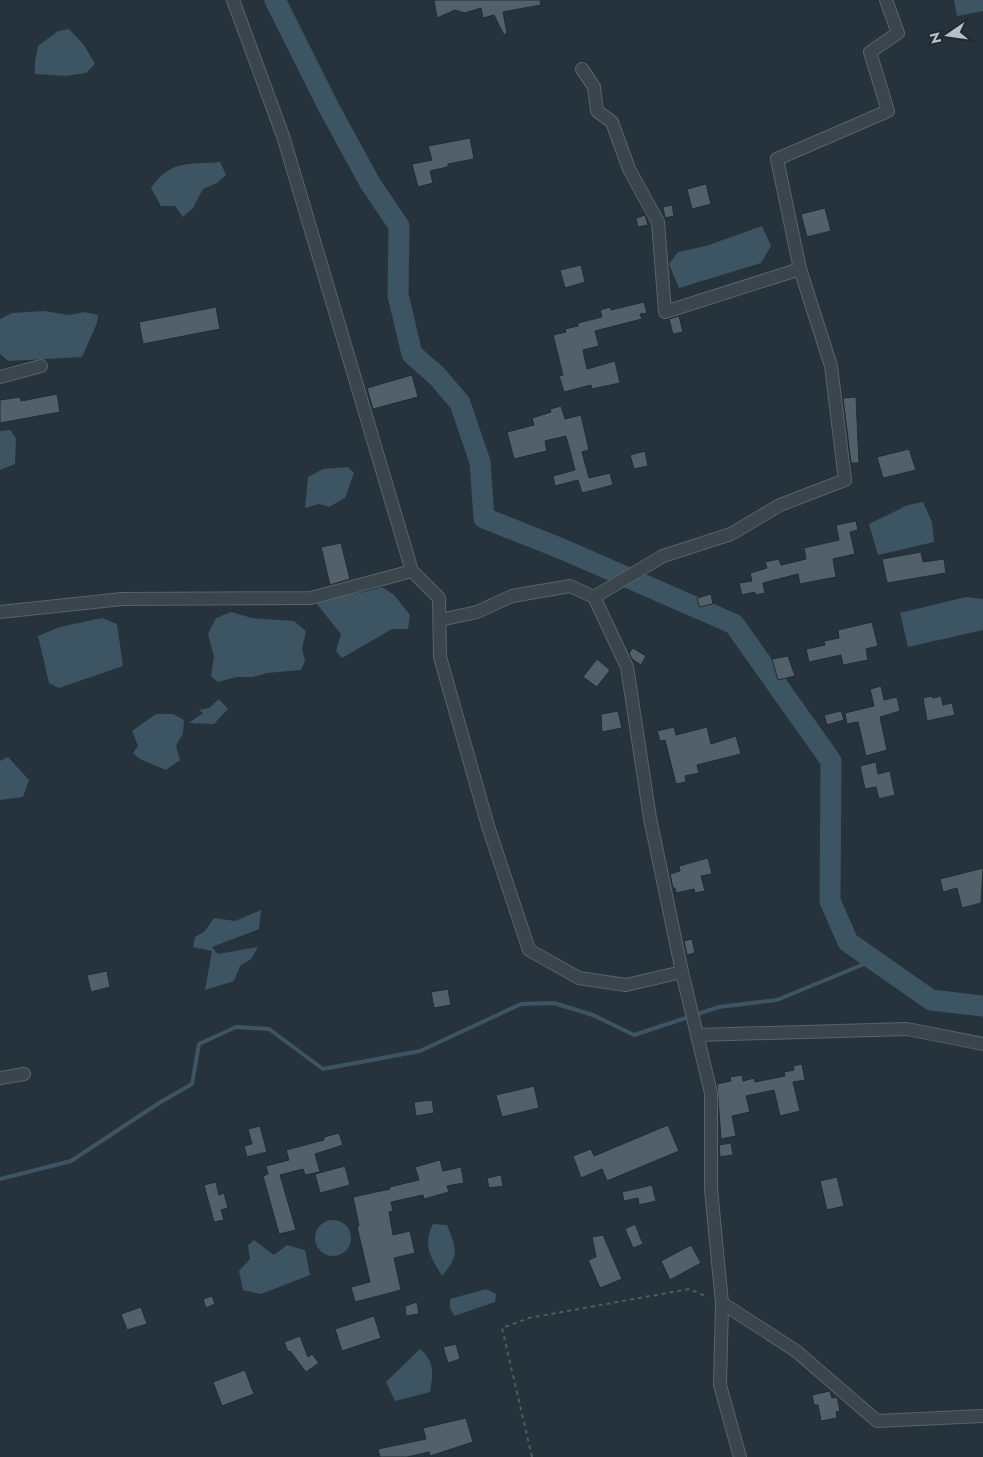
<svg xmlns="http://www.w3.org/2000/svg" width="983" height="1457" font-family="Jost,sans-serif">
<rect width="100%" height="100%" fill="#26333c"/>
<path fill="#3d5463" d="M954 0H983V11L957 16Z
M69 29 84 45 95 64 86 73 66 76 35 74V61L38 46 58 31Z
M220 162 226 175 217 183 203 189 193 208 183 217 175 206H161L151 188C171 159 189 165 220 162Z
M762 226 771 246 761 263 679 288 669 264 678 252 706 246Z
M44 311 69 315 85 312 98 315 97 323 82 357 8 361 0 354V319L12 313Z
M10 430 16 438 15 464 0 470V431Z
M348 467 354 473 345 498 329 507 319 504 305 508 308 477 323 469Z
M923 502 932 522 934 542 878 555 869 524 908 505Z
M382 587 394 595 410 615 408 629H392L342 658 336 651 341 634 316 603C339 594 360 595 382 587Z
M966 597 983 599V630L908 647 900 613Z
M231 612 252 618 294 621 306 631 302 649 305 661 301 670 267 673 253 677H237L218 682 211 676 214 657 208 634 216 618Z
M102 618 117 624 123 666 59 688 49 683 38 636 60 627Z
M219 699 228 709 214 724 189 723 203 713 199 710 209 708Z
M156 714H173L184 720 183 733 176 746 180 760 166 770 140 759 133 753 138 746 132 731Z
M8 757 29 780 23 797 0 800V761Z
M261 910 259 929 212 947 218 954 258 947 251 959 240 966 234 981 205 990 212 951 193 947 195 937 205 931 214 918 235 921Z
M315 1238a18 18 0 1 1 36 0a18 18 0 1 1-36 0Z
M433 1224 447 1225C457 1249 459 1256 442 1276 431 1257 422 1246 433 1224Z
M254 1240 274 1255 287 1245 305 1250 310 1275 261 1294 243 1290 239 1271 250 1259 248 1245Z
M486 1289 496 1294 495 1302 454 1316 450 1308V1299Z
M420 1349C435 1361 433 1374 430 1392L395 1401 386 1382Z"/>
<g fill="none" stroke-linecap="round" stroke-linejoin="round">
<path stroke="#3d5463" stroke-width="4" d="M0 1179 71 1161 159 1103 192 1084 199 1044 236 1027 269 1029 323 1069 420 1051 521 1004 554 1003 593 1015 634 1035 719 1007 777 1000 874 960"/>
<path stroke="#3d5463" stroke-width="21" d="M275 0 329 108 370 183 399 226 398 295 412 354 437 376 460 403 480 462 484 518 562 549 734 624 831 761 830 901 848 942 931 1000 983 1006"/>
</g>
<path fill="#526069" stroke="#212c33" d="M434 0H540L541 5 503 12 507 33 504 35 494 15 483 18 481 8 465 13 455 10 437 18Z
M470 138 474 159 448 164V167L430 171 433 183 418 187 412 164 432 160 428 146Z
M706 184 711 204 692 209 687 189Z
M672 205 674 216 665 218 663 207Z
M825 208 831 231 807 237 801 214Z
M645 215 648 225 638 227 636 218Z
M581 265 585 282 565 288 560 270Z
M644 302 647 313 640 314 642 319 595 331 599 346 583 350 587 369 615 361 620 383 592 389 591 385 564 392 559 376 563 375 553 335 566 332 565 329 578 326V323L602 317 600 310 610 307 611 310Z
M216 307 220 329 143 344 139 322Z
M679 316 683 332 673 334 669 319Z
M412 375 418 397 373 409 367 388Z
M57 394 60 412 0 423V400L20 397 21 401Z
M856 397 859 463H851L843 398Z
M561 406 565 419 581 415 589 450 582 452 589 478 610 473 613 485 582 493 578 480 555 486 553 476 575 470 566 436 545 441 547 451 514 459 507 432 534 425 532 418 551 412 550 409Z
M909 449 916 470 883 478 877 457Z
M645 451 648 466 634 469 630 455Z
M856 521 858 530 850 532 855 554 833 559 836 577 800 584 798 574 763 583 765 593 755 595V592L742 595 739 583 752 581 750 573 767 568 765 562 779 559 781 565 806 559 804 548 839 540 836 525Z
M341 543 350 579 330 585 321 547Z
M921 552 923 562 944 559 946 573 887 583 882 559Z
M711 594 713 604 699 607 697 598Z
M872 622 878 646 866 649 868 660 843 665 841 655 809 662 806 649 825 645 824 641 839 638 838 630Z
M633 648 646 656 641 665 632 659 629 653Z
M788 656 795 676 778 680 772 659Z
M597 659 610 670 597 687 583 677Z
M881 686 884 700 897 697 900 711 880 717 887 750 866 756 858 722 847 724 845 713 874 706 870 689Z
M932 696 933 698 941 696 943 705 952 703 955 715 927 721 923 698Z
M618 711 622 728 602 732 601 714Z
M841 711 844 720 827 725 824 715Z
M674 727 676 735 707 727 711 744 736 736 741 754 697 765 699 773 685 776 686 782 676 784 665 740 660 741 657 731Z
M876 762 878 774 890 771 895 795 879 799 876 787 865 789 860 766Z
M708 858 712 874 701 876 705 891 695 893 694 889 676 893 675 888H673L670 874 680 871 679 866Z
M983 868 981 903 962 908 957 888 943 892 940 879Z
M692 939 695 953 687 955 684 941Z
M107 971 110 987 91 992 87 975Z
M448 989 451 1005 434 1008 431 992Z
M802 1064 805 1080 793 1082 800 1111 780 1116 774 1090 746 1096 750 1112 732 1116 736 1136 721 1139 717 1084 731 1081 730 1077 742 1075 743 1081 754 1078 755 1082 785 1076 784 1072 794 1070 793 1066Z
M534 1086 539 1108 502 1117 496 1095Z
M432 1100 434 1113 416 1116 414 1102Z
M668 1125 679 1151 607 1181 602 1169 581 1178 573 1156 591 1149 594 1156Z
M260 1126 267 1152 247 1157 244 1146 252 1144 248 1129Z
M339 1133 343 1145 315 1154 320 1172 305 1175 303 1169 280 1175 296 1230 279 1234 263 1176 268 1174 266 1166 289 1160 286 1150 324 1140V1137Z
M731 1143 733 1155 720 1157 719 1145Z
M440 1160 443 1171 461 1167 464 1183 447 1186 449 1192 424 1199 423 1195 391 1202 393 1211 389 1212 393 1235 410 1231 415 1253 394 1258 401 1290 355 1302 351 1287 370 1282 357 1227 359 1226 353 1197 390 1189 389 1187 419 1180 415 1167Z
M345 1166 350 1185 320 1193 315 1174Z
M501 1175 503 1186 489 1188 487 1178Z
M837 1177 844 1206 827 1210 820 1181Z
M216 1182 219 1195 224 1193 228 1208 221 1210 224 1220 214 1222 204 1185Z
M652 1185 656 1201 639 1205 638 1198 624 1201 622 1192Z
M635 1224 643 1244 633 1248 625 1229Z
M603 1235 622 1279 600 1288 588 1260 596 1257 592 1237Z
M691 1245 701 1263 670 1280 661 1261Z
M212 1296 215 1304 206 1308 203 1299Z
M417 1302 419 1314 406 1316 405 1306Z
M141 1307 147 1324 127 1330 121 1314Z
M374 1316 381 1338 342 1351 335 1329Z
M300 1336 308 1357 312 1354 319 1363 306 1372 290 1351 288 1352 284 1342Z
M456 1344 460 1359 448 1363 443 1347Z
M245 1370 254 1394 222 1406 213 1382Z
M830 1391 832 1398 837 1397 840 1411 836 1412 837 1418 821 1421 818 1405H814L812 1395Z
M466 1418 473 1442 430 1456 429 1452 407 1457H380L378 1449 426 1439 423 1428Z"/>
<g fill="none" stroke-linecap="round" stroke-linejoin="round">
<g stroke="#58636a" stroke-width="14">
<path id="minor" d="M233 0 283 136 412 571 439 598 440 657 488 826 529 950 579 978 626 985 682 972
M582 69 594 87 597 111 612 122 629 169 658 222 665 312 800 269
M0 377 41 366
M594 597 627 667 650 818 682 972 711 1093V1189L722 1303 720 1385 740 1457
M0 612 122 599 311 598 412 571
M440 620 477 612 512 596 570 586 594 597 663 556 731 534 780 505 845 480 831 366 800 269 777 159 888 111 870 52 898 33 886 0
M697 1035 907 1029 983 1044
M0 1078 24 1074
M722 1303 796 1351 877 1421 983 1416"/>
</g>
<path stroke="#4a5e5c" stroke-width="2" stroke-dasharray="4 4" stroke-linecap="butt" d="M532 1457 502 1328 529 1318 689 1289 708 1297"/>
<use href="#minor" stroke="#3a454c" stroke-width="12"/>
</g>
<g transform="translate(948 35) rotate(257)" stroke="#1f2a31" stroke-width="4" paint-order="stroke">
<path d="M0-4L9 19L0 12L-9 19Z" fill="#b6c0c7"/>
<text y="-8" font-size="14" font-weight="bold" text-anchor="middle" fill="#b6c0c7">N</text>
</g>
</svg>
